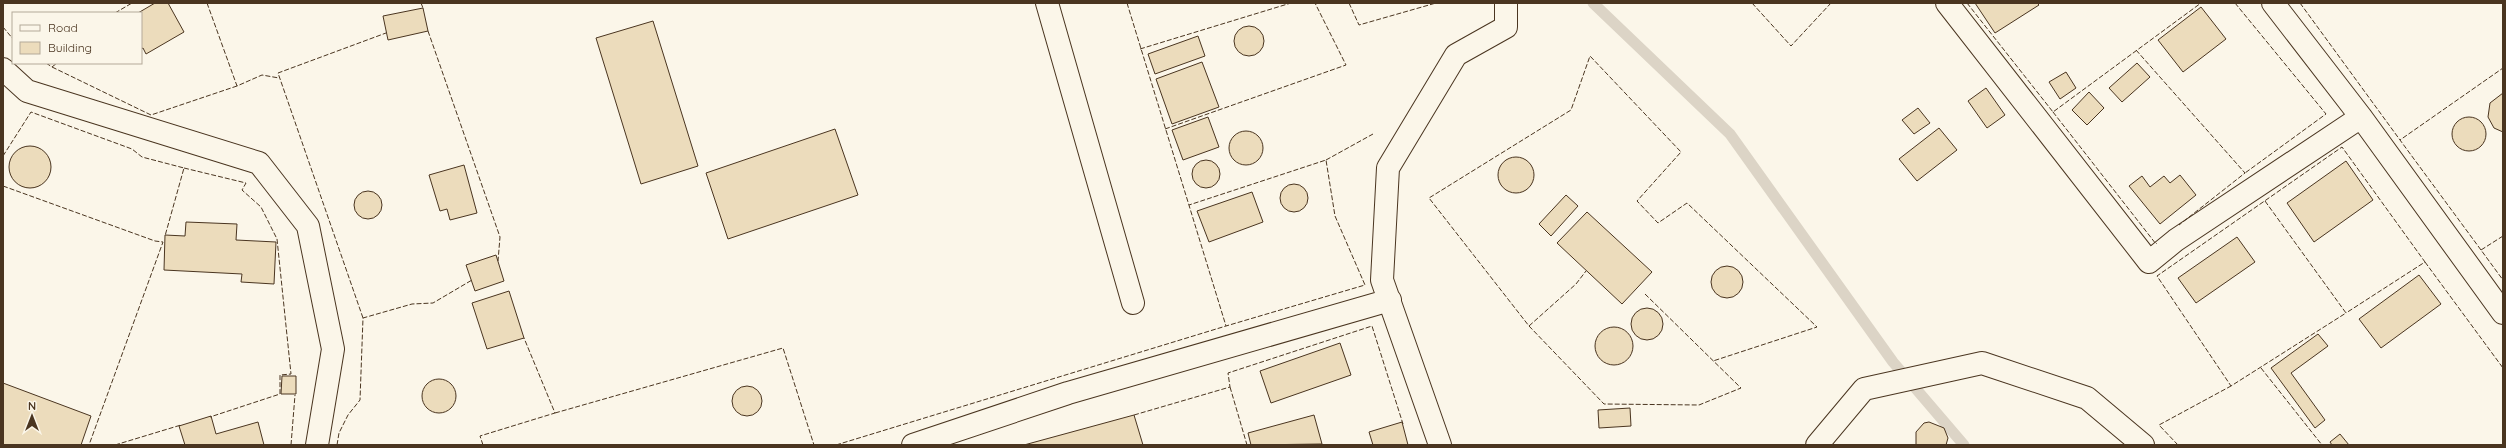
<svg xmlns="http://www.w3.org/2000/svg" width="2506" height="448" font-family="Quicksand,sans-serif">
<rect width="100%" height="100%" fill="#fbf6e9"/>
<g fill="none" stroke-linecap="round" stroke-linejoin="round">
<path stroke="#dcd4c6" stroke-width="11" d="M1593 3 1730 134 1893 362 1964 445"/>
</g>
<path fill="#ecdcbc" stroke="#4a3520" d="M155 3H168L184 32 146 54 143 48 141 49V13H138Z
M1975 3H2037L2039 5 1995 33Z
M2201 7 2226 39 2183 72 2158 40Z
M423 8 428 31 388 40 383 16Z
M653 21 698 166 641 184 596 38Z
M1234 41a15 15 0 1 1 30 0a15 15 0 1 1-30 0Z
M1198 36 1205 56 1155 74 1148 54Z
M1202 62 1219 107 1172 124 1156 79Z
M2137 63 2150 77 2122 102 2109 88Z
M2066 72 2076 88 2060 99 2049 82Z
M1986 88 2005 115 1987 128 1968 101Z
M2089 92 2104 108 2087 125 2072 110Z
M2503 93V132L2494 128 2488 117 2490 103Z
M1918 108 1930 123 1914 134 1902 120Z
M1208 117 1219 147 1183 160 1172 130Z
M2452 134a17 17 0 1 1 34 0a17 17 0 1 1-34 0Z
M1939 128 1957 150 1917 181 1899 159Z
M835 129 858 195 728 239 706 173Z
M1229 148a17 17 0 1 1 34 0a17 17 0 1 1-34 0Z
M9 167a21 21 0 1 1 42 0a21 21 0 1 1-42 0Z
M1498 175a18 18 0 1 1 36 0a18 18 0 1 1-36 0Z
M1192 174a14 14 0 1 1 28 0a14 14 0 1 1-28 0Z
M2346 161 2373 200 2314 242 2287 203Z
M464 165 477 213 450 220 447 209 440 211 429 175Z
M2180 175 2196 195 2160 224 2129 186 2142 176 2150 187 2164 176 2170 183Z
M1280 198a14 14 0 1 1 28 0a14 14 0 1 1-28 0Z
M354 205a14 14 0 1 1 28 0a14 14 0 1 1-28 0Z
M1252 192 1263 222 1209 242 1197 211Z
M1566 195 1578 206 1551 236 1539 224Z
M1587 212 1652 272 1622 304 1557 243Z
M186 222 237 224 236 240 276 242 274 284 241 282 242 274 164 270 165 235 185 236Z
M2237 237 2255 262 2196 303 2178 278Z
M496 255 504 281 475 291 466 265Z
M1711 282a16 16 0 1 1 32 0a16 16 0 1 1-32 0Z
M2419 275 2441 304 2381 348 2359 319Z
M509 291 524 338 487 349 472 303Z
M1631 324a16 16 0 1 1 32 0a16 16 0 1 1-32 0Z
M1595 346a19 19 0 1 1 38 0a19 19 0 1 1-38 0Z
M2318 334 2328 346 2291 373 2325 420 2315 428 2271 368Z
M1340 343 1351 375 1271 403 1260 371Z
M282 376H296V394H281Z
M422 396a17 17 0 1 1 34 0a17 17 0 1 1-34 0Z
M3 383 91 416 81 445H3Z
M732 401a15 15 0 1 1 30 0a15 15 0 1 1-30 0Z
M1630 408 1631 426 1599 428 1598 410Z
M1134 415 1143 445H1024Z
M1314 415 1322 444 1251 445 1248 433Z
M211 416 216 434 258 422 264 445H185L179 426Z
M1402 422 1408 445H1373L1369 432Z
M1929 422 1944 428 1948 438 1946 445H1916V432L1924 423Z
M2340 434 2349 445H2332L2330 442Z"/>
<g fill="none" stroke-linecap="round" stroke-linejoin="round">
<g stroke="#4a3520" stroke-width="24">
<path id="minor" d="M1047 3 1133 303
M1947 3 2149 262 2176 240 2361 117
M2273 3 2361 117 2503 313
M3 69 27 91 259 163 308 226 333 349 317 445
M913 445 1068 393 1390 300
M1440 445 1382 280 1388 168 1456 55 1506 27V3
M1817 445 1864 389 1982 363 2087 398 2143 445"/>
</g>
<use href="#minor" stroke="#fbf6e9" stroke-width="22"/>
<path stroke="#4a3520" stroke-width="1" stroke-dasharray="5 2" stroke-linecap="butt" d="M207 3 237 86 262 75 279 78
M421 3 423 8
M1127 3 1226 326 1365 285 1335 216 1326 160 1189 205
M1349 3 1359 25 1436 3
M1752 3 1791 46 1831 3
M1967 3 2053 112 2201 3
M2235 3 2326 114 2245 173
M2300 3 2400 140
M115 13 132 3
M3 27 13 39
M428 31 500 237 498 261
M1140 49 1291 3
M2136 50 2245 173 2179 225
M46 63 52 67 57 63
M52 67 151 115 237 86
M2053 112 2156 244 2157 243
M1165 129 1346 65 1315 3
M3 156 31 112 132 149 142 157 184 168 165 236
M1326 160 1373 134
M184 168 246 183 242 190 261 207 277 239 291 374 280 375V394L210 417
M3 186 155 241 163 242 89 445
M2265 201 2346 313 2231 386 2157 276 2342 147 2425 262 2346 313
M2503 236 2481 250 2503 280
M2481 250 2400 140 2503 68
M2425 262 2503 368
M1645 294 1741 388 1699 405 1604 404 1529 326 1429 198 1571 110 1590 56 1681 152 1637 201 1658 223 1687 203 1817 327 1713 361
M363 318 278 73 386 33
M1529 326 1576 284 1586 271
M2261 368 2322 445
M1230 387 1247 445
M555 413 783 348 814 445
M1134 415 1230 387 1228 373 1372 326 1403 424
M115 445 181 425
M291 445 295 395
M337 445 339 433 348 415 360 400 363 318 412 304 433 303 472 280
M483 445 480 436 555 413 524 338
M836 445 1226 326
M2178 445 2159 425 2231 386"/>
</g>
<rect width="2506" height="448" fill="none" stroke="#4a3520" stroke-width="8"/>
<rect x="12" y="12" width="130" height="52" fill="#fbf6e9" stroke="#b4a999"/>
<rect x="20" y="25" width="20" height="6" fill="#fbf6e9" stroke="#b4a999"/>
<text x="48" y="32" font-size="12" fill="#4a3520">Road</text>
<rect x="20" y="42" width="20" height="12" fill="#ecdcbc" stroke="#b4a999"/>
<text x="48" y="52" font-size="12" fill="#4a3520">Building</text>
<g transform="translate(32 416)" stroke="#fbf6e9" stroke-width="3" paint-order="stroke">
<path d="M0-3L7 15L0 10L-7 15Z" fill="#4a3520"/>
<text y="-6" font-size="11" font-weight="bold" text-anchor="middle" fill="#4a3520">N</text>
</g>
</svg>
